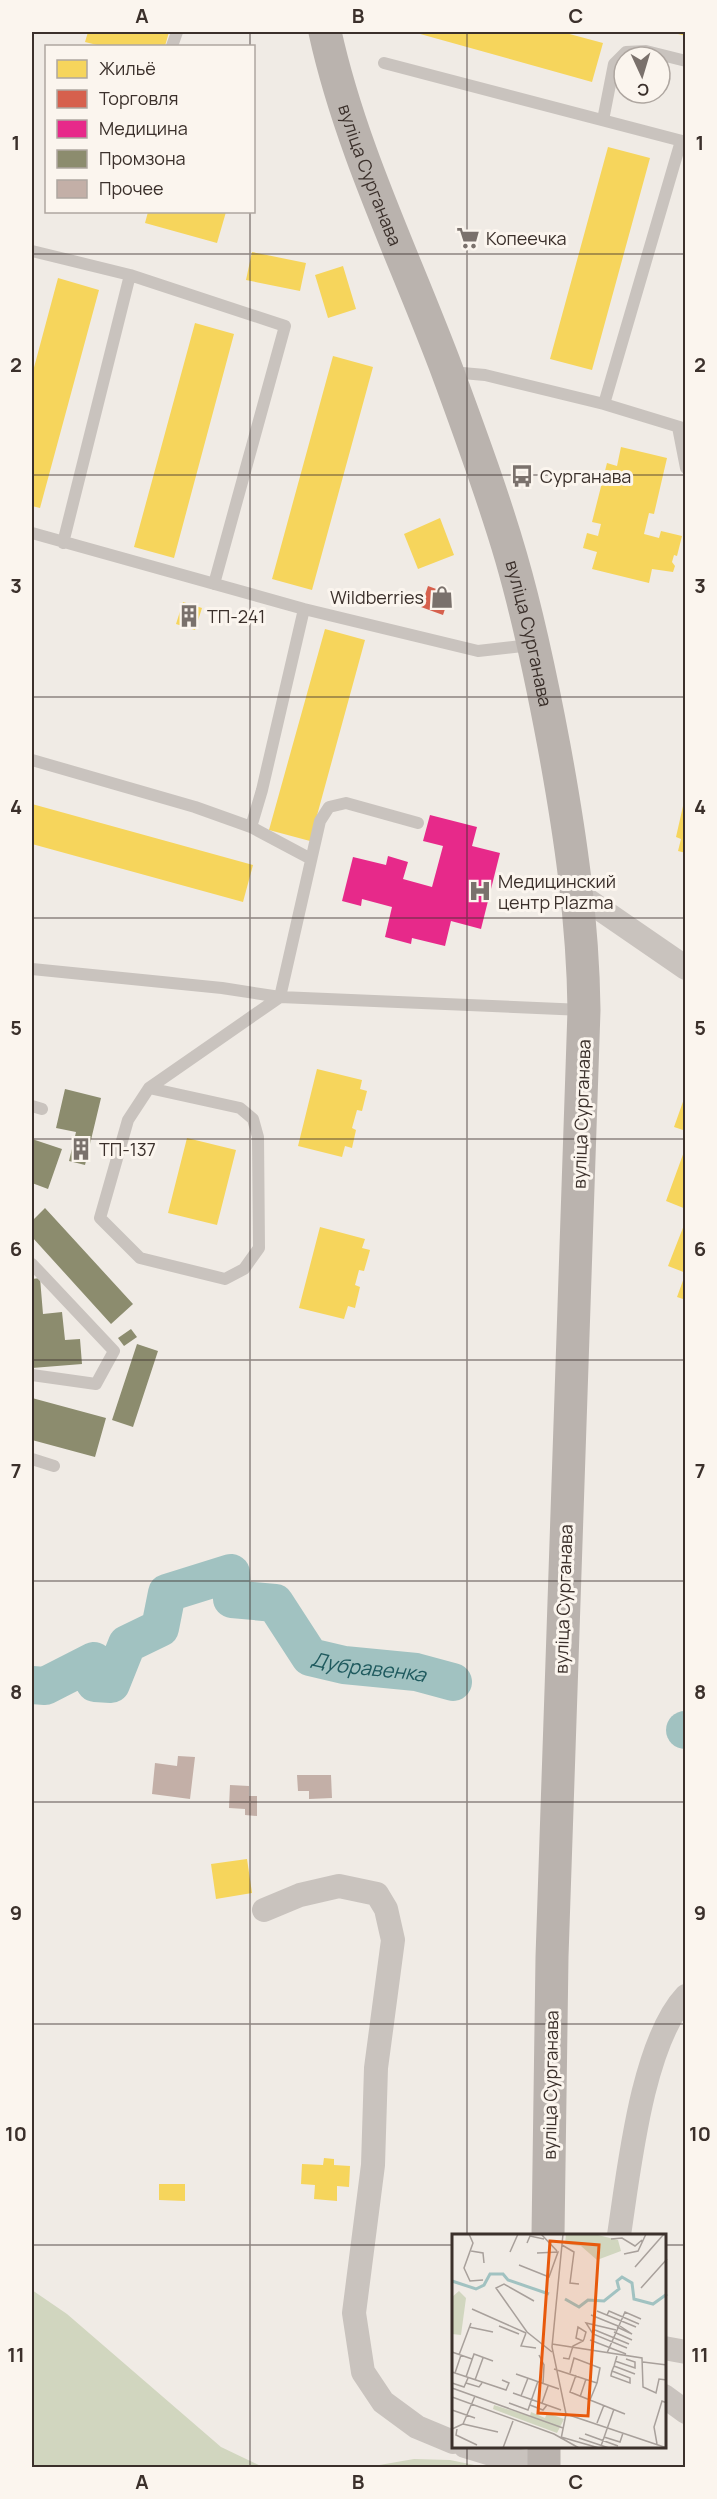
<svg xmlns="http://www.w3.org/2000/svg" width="717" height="2499" font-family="Manrope,sans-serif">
<rect width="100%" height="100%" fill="#f0ebe5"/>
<path fill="#d1d6bf" d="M32 2290 67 2314 221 2447 263 2467H32Z
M414 2459 450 2460 484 2467H368Z"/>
<path fill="#f6d55c" d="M88 32H169L165 46H101L85 42Z
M413 32H562L603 43 592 82Z
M670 32H686V36Z
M608 147 650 158 592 370 550 359Z
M148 212H226L217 243 145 223Z
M252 252 306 263 300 291 246 280Z
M343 266 356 309 328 318 315 275Z
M58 278 99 290 40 508 32 506V375Z
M195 323 234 334 174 558 134 547Z
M333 356 373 367 312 590 272 579Z
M621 447 667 458 654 514 649 513 644 534 659 538 661 531 682 536 677 556 674 555 672 562 675 566 673 572 652 569 649 583 592 569 597 552 583 548 587 533 598 536 601 524 592 522 607 463 617 466Z
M440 518 454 555 418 569 404 534Z
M183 602 202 608 195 630 176 624Z
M325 629 365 640 310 841 269 830Z
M32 804 253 865 243 902 32 844Z
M683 806 686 807V853L678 851 681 839 676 837Z
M317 1069 362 1080 360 1089 367 1091 362 1111 357 1110 352 1128 356 1130 352 1148 345 1146 342 1157 298 1146Z
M685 1096 686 1097V1131L674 1127Z
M187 1138 236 1150 217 1225 168 1213Z
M685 1149H686V1209L666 1201Z
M686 1220V1273L668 1266Z
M320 1227 365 1239 362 1248 370 1250 364 1271 359 1270 355 1285 360 1287 355 1308 348 1306 344 1319 299 1308Z
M685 1275H686V1300L677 1297Z
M247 1859 252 1893 216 1899 211 1864Z
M324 2158 334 2159V2165L350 2166 349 2187 337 2186V2201L314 2199 315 2185 301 2184 302 2164 323 2165Z
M159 2184H185V2201L159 2200Z"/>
<path fill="#d6604d" d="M428 586 450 594 443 615 421 607Z"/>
<path fill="#e7298a" d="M430 815 477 827 472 846 500 853 481 929 451 921 445 946 412 938 411 944 385 937 392 907 362 899 361 906 342 901 353 857 386 865 388 856 408 862 403 879 432 887 443 846 423 841Z"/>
<path fill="#8c8c6e" d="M65 1089 101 1098 85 1165 69 1161 76 1132 56 1128Z
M32 1139 62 1149 48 1189 32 1183Z
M45 1208 133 1304 111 1324 32 1237V1221Z
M40 1278 43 1314 62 1312 65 1340 80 1339 82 1364 32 1368V1279Z
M131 1329 137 1337 124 1346 118 1338Z
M137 1344 158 1351 133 1427 112 1420Z
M32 1398 106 1418 95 1457 32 1440Z"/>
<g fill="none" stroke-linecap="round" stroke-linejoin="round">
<g stroke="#a1c2c1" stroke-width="38">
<path id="s1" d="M32 1685 45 1686 94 1661 95 1683 111 1684 127 1644 160 1628 167 1593 231 1573 232 1599 275 1603 310 1657 344 1665 416 1672 453 1682"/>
<path d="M685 1730H686"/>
</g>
</g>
<path fill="#c3afa7" d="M178 1756 195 1757 190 1799 152 1794 155 1763 177 1766Z
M297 1775H331L332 1798 309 1799V1791H298Z
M230 1785 249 1786V1796H257V1816L245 1815V1809L229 1808Z"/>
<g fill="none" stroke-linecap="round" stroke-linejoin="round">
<path stroke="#c9c3be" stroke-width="12" d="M172 46 177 32
M384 63 686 142
M603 120 614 64 626 52 646 51 686 61
M32 251 130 275 285 326 214 584
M451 372 485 375 604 404 686 429
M604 404 681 141
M678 427 686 468
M32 533 304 609 478 651 531 645
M63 543 130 275
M32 760 195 807 251 827 262 790 304 609
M251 827 311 859
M32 969 222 988 280 997 583 1010
M149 1088 240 1108 253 1119 258 1137 259 1248 244 1269 225 1279 140 1258 100 1218 128 1120 149 1088 280 997 320 821 329 807 346 803 418 823
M32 1106 42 1109
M32 1264 114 1351 96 1384 32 1375
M32 1459 54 1466"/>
<path stroke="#c9c3be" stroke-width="24" d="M577 893 686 968
M264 1910 300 1895 339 1886 377 1894 386 1909 393 1940 376 2068 373 2165 354 2313 363 2372 383 2402 417 2427 453 2442
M619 2235C629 2170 642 2043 686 1996
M664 2348 686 2352
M664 2396 686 2412
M465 2446 511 2460 544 2464"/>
<g stroke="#bab3ae" stroke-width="33">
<path id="s2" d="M325 32C351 150 406 260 448 373 470 433 493 495 511 557 529 619 542 682 554 746 570 833 583 921 584 1010L552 1957 548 2235"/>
<path d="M544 2468V2446"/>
</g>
</g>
<path fill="none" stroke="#3b302b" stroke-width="1.5" stroke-opacity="0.55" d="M250 32V46M467 32V2235M250 212V2468M32 254H686M32 475H686M32 697H686M32 918H686M32 1139H686M32 1360H686M32 1581H686M32 1802H686M32 2024H686M32 2245H453M664 2245H686M467 2446V2468"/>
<defs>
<g id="supermarket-bare" transform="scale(1.8)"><path d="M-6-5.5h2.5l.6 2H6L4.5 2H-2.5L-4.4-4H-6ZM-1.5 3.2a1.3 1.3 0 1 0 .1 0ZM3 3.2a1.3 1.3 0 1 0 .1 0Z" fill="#7a716c" stroke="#fbf5ee" stroke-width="2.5" paint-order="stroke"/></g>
<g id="bus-bare" transform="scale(1.8)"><path d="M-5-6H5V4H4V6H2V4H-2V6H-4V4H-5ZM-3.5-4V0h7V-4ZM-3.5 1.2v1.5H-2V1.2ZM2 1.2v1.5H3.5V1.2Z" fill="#7a716c" stroke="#fbf5ee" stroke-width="2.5" paint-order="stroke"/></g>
<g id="shop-bare" transform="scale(1.8)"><path d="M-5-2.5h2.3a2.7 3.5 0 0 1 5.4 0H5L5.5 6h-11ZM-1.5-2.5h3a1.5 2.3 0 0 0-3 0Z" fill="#7a716c" stroke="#fbf5ee" stroke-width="2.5" paint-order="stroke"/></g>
<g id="building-bare" transform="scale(1.8)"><path d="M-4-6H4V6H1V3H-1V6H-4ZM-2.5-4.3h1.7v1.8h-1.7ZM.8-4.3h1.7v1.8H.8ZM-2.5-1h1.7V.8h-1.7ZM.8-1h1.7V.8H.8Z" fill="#7a716c" stroke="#fbf5ee" stroke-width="2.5" paint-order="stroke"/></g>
<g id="hospital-bare" transform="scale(1.8)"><path d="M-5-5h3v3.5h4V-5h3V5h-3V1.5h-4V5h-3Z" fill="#7a716c" stroke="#fbf5ee" stroke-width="2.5" paint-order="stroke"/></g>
</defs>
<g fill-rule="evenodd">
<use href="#supermarket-bare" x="468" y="238"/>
<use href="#bus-bare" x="522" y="476"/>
<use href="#shop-bare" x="442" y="597"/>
<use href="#building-bare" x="189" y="616"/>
<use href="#hospital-bare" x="480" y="891"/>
<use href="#building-bare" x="81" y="1149"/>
</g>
<g text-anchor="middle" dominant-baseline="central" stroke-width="6" stroke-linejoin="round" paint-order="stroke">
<g font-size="18" fill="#3b302b" stroke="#fbf5ee">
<text stroke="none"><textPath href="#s2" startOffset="150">вуліца Сурганава</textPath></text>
<text stroke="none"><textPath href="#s2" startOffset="636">вуліца Сурганава</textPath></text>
<text transform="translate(581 1114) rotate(-88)">вуліца Сурганава</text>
<text transform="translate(563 1599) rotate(-88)">вуліца Сурганава</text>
<text transform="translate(550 2085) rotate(-89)">вуліца Сурганава</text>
</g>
<g font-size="18" fill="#3b302b" stroke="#fbf5ee" text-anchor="start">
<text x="486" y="238">Копеечка</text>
<text x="540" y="476">Сурганава</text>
<text x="424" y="597" text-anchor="end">Wildberries</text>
<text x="207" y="616">ТП-241</text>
<text x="498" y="881">Медицинский<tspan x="498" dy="21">центр Plazma</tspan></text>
<text x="99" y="1149">ТП-137</text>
</g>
<g font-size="20" font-style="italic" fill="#1f5a5e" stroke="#fbf5ee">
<text stroke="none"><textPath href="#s1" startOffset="482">Дубравенка</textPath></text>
</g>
</g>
<g transform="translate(452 2234)">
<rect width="214" height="214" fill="#f0ebe5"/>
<path d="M114 0H142L166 6 169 17 145 26 129 12 113 10ZM7 57 14 64 9 101 0 100V63ZM42 171 78 182 79 178 93 184 95 179 112 185 105 199 41 175Z" fill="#d1d6bf"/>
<path fill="none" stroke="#a1c2c1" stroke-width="3" d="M0 47 24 55 32 51 38 40H51L56 46 97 60M113 65 127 73 136 66 152 67 167 55 165 47 170 43 180 49 182 65 201 70 215 60"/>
<path fill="none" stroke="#a8a09b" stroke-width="1.5" d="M17 0 21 9 12 34 18 47 31 46M89 0 105 17M159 5 170 4 183 12 190 6M75 9 78 2 92 5M110 11 122 18 118 49 127 50M19 17 31 19 32 29M58 18 66 0M172 20 186 17 194 0M67 31 97 43 106 18 85 19M183 33 212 0M189 54 215 25M82 67 52 50 44 54 75 98 100 118M20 75 74 99M145 77 184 93M139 81 166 92M155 81 157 77 187 90M47 92 67 100M17 93 41 98M165 93 180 100 168 92M143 96 177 110M164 96 134 89 141 100 175 114M162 98 180 106M74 99 69 112 84 114M138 106 174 120M100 110 190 124 191 153 204 159 207 145 215 146M0 118 20 125M155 119 173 78 189 85M7 121 19 89M87 121 92 131 91 150M111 124 117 125 121 112 131 107 132 105 134 98 126 93 124 104 131 107M163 127 183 134V128L174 125M191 128 215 131M162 132 183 140M102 135 145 149 138 166M160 137 178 144V149L159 142V141L160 137 162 132 165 122M0 138 54 156 57 149 50 146M3 139 9 121M118 139 122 124 148 134 145 149M64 140 107 155M124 141 118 158 173 180M14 143 22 120 41 127M23 146 31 124M0 149 12 153 16 144M14 149 27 153 30 149M0 154 111 194M61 159 109 176M69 162 76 144M0 163 102 200 127 214M128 163 134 145M57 169 76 176 86 147M90 169 96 152M78 171 91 176 95 171M0 176 23 184M114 180 215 214M145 189 152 171M11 190 46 198M0 195 11 190 23 162M5 195 4 201 25 211M133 200 166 212M109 203 147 214M152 203 168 208 171 199M127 204 157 214M109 205 114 180 100 113 111 0M205 210 202 193 210 167 215 169M149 212 162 175M51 214 61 187"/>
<path fill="#e8590c" fill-opacity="0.15" stroke="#e8590c" stroke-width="3" d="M98 7 147 11 136 182 86 179Z"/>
<rect width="214" height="214" fill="none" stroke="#3b302b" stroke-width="3"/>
</g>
<rect width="717" height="2499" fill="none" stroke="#fbf5ee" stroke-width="66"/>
<rect x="45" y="45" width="210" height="168" fill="#fbf5ee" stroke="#aea6a0" stroke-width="1.5"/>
<rect x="57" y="60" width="30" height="18" fill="#f6d55c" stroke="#aea6a0" stroke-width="1.5"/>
<text x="99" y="75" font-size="18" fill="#3b302b">Жильё</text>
<rect x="57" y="90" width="30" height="18" fill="#d6604d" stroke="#aea6a0" stroke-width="1.5"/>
<text x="99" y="105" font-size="18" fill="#3b302b">Торговля</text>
<rect x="57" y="120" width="30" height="18" fill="#e7298a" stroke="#aea6a0" stroke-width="1.5"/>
<text x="99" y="135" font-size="18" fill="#3b302b">Медицина</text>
<rect x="57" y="150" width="30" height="18" fill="#8c8c6e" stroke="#aea6a0" stroke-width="1.5"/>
<text x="99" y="165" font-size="18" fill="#3b302b">Промзона</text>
<rect x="57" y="180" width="30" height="18" fill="#c3afa7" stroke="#aea6a0" stroke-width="1.5"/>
<text x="99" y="195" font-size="18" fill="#3b302b">Прочее</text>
<g transform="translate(642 75) rotate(176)"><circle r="28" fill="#fbf5ee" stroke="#aea6a0" stroke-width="1.5"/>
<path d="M0-4.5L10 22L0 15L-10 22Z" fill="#7a716c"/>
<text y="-9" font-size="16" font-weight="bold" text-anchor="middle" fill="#3b302b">С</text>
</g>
<rect x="33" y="33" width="651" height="2433" fill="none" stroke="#3b302b" stroke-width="2"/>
<g font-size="20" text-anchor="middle" font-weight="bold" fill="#3b302b">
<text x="142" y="23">A</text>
<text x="358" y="23">B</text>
<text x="576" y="23">C</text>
<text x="16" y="150">1</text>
<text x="700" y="150">1</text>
<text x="16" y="372">2</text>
<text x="700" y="372">2</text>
<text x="16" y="593">3</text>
<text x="700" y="593">3</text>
<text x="16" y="814">4</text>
<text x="700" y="814">4</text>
<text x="16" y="1035">5</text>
<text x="700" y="1035">5</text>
<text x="16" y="1256">6</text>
<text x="700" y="1256">6</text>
<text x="16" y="1478">7</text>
<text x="700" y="1478">7</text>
<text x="16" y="1699">8</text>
<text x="700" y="1699">8</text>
<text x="16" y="1920">9</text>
<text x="700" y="1920">9</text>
<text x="16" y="2141">10</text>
<text x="700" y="2141">10</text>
<text x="16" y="2362">11</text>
<text x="700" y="2362">11</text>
<text x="142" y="2489">A</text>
<text x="358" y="2489">B</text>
<text x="576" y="2489">C</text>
</g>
</svg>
